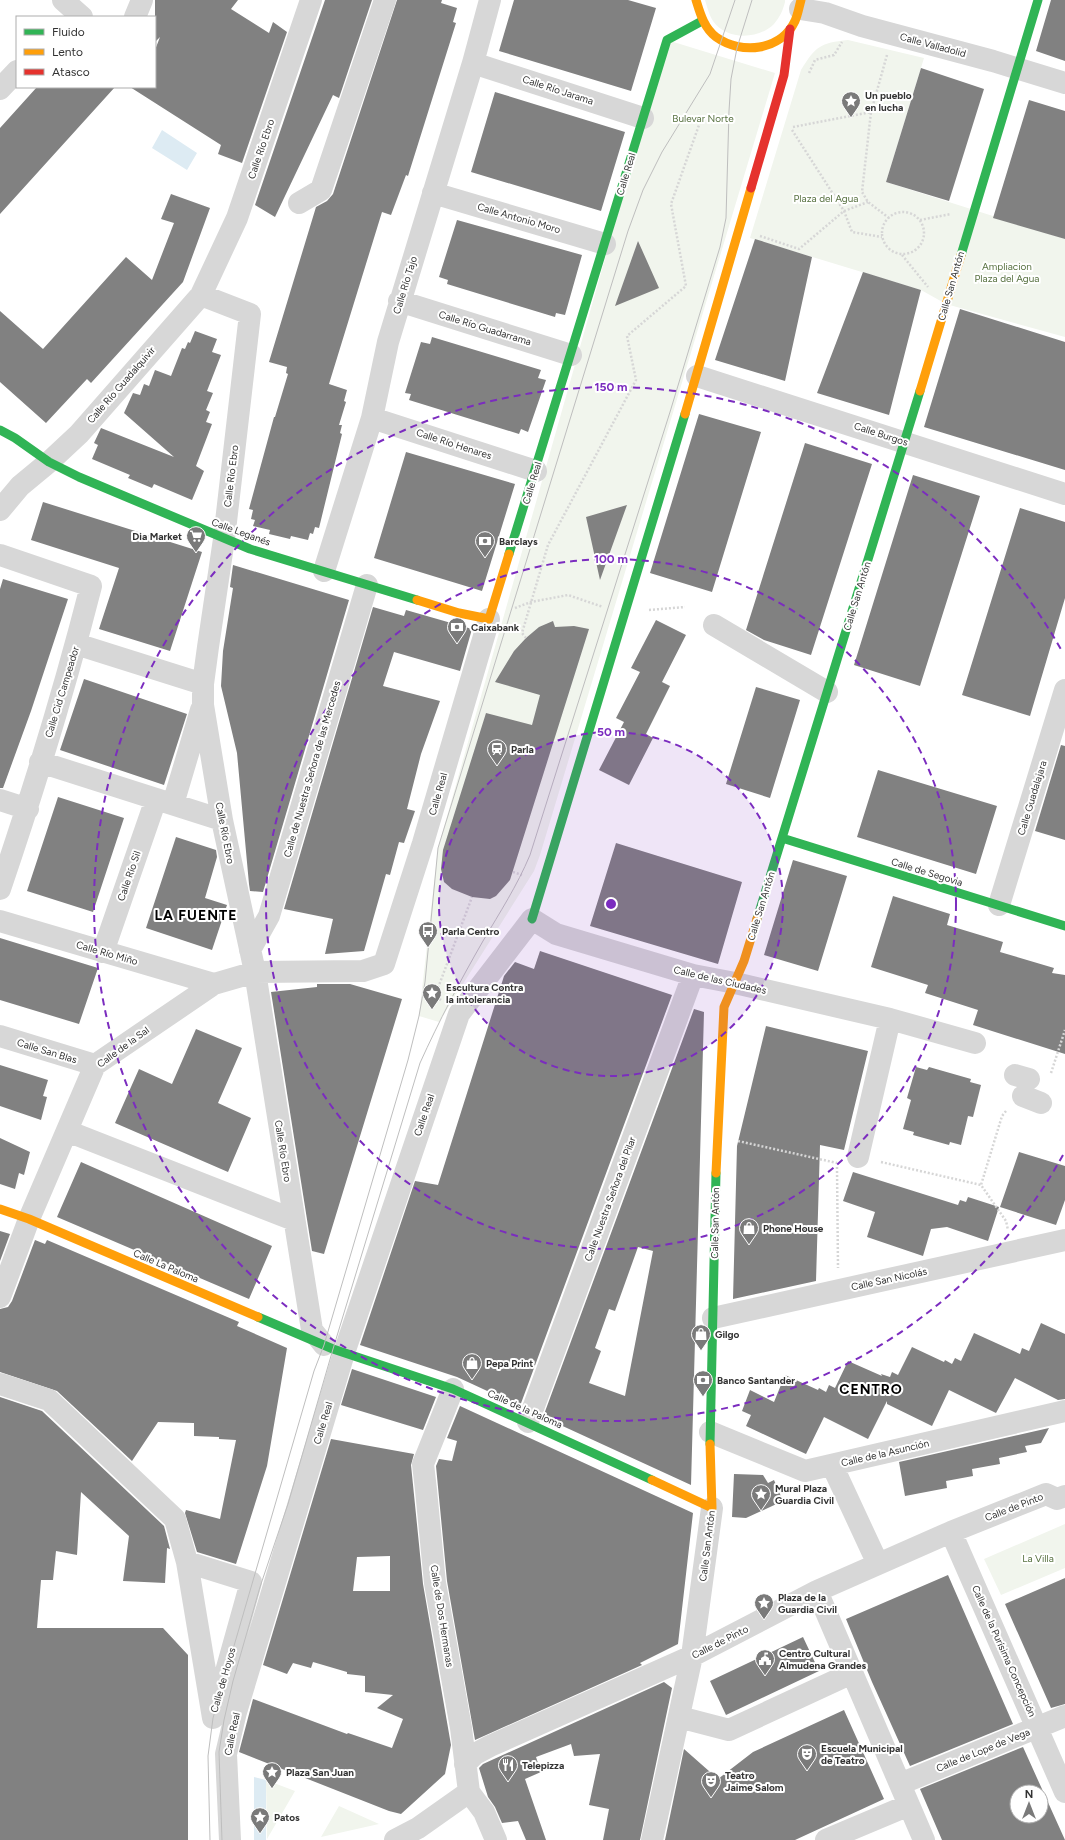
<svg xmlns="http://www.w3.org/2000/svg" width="1065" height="1840" font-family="Figtree,sans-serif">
<rect width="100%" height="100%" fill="#fff"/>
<path fill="#f1f5ed" d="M705 0H785V2C783 10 780 17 774 24 758 40 726 40 713 21 709 15 707 6 705 0Z
M667 40 775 73 540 855 534 871 439 1022 419 1016 438 848Z
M848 40 924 58 886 182 1065 239V337L946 304 921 290 750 238 801 70C816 46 820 43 848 40Z
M1065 1524V1568L1001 1595 984 1559Z
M266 1780 295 1791 267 1839Z
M339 1806 379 1824 321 1837Z"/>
<path fill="#ddebf3" d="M162 130 197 153 187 170 152 148Z
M254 1777 266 1780V1840H254Z"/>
<path fill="#818181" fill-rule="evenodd" d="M155 0H238L231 9 269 33 273 22 287 32 242 163 218 154 221 145 130 87H155V50L160 37 155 42Z
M325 0H372L339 98 333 95 275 217 255 205Z
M397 0H442L441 3 457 8 453 22 456 23 408 176 406 175 391 215 382 212 329 384 347 390 344 401 346 402 339 425H342L340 433 342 434 319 528 315 527 313 534 310 533 308 540 291 536 290 539 269 534 270 530 253 526 255 520 251 519 253 510 249 509 274 417H275L288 374 286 373 287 367 269 362 316 207 327 201 333 194Z
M514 0H628L656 8 631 91 499 51Z
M1051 0H1065V61L1036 51Z
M921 68 984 89 949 201 886 182Z
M37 87H115L0 214V128Z
M495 92 625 132 601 211 471 172Z
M1029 100 1065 111V239L993 218Z
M171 194 210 208 183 282 91 383 87 379 46 423 0 382V311L43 349 126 257 152 280 174 223 161 219Z
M457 220 582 255 565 315 556 313 555 317 447 284 448 280 439 277Z
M755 239 812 257 785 381 715 360Z
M638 241 659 288 615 306Z
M863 272 921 290 889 415 817 393Z
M960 309 1065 342V470L924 427Z
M195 331 217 339 212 352 221 355 207 391 213 393 206 410 210 412 206 422 212 424 196 466 204 471 192 500 154 484 152 488 128 478 130 475 92 459 98 445 94 443 101 428 174 457 124 413 133 393 140 395 144 384 149 386 155 370 171 376 182 348 185 349 188 342 190 343Z
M432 337 541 370 538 378 546 380 528 432 521 429 519 434 409 400 411 394 405 393 421 342 430 344Z
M699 414 761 432 712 592 650 573Z
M805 443 872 464 811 655 764 640 746 630Z
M406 452 515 484 482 591 374 558Z
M913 475 980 496 920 686 854 665Z
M43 502 202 552 170 651 99 629 119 568 31 540Z
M627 505 600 580 586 517Z
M1020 508 1065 522V598L1030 716 962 695Z
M233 565 349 600 263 892 250 891 249 884 237 753 221 686 223 651 233 588 230 587Z
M3 579 68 599 31 711 3 788H0V589Z
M373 607 404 616 406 610 472 629 460 671 394 652 383 686 440 701 421 754 407 809 415 811 404 843 399 842 390 875 386 874 364 951 325 954 333 919 284 909Z
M656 620 686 635 662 682 670 686 646 734 653 738 629 785 599 770 624 722 616 718 640 672 631 668Z
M553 621 555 627 574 626 589 629 510 880 496 896 490 899 472 897 452 889 444 882 441 869 443 850 486 713 532 725 540 695 495 682 514 651 526 638 539 627Z
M84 679 187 714 164 785 60 750Z
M756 687 800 700 770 798 726 784Z
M1061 745 1065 746V840L1035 831Z
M878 770 997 806 976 874 857 837Z
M58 797 124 818 93 912 27 891Z
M176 837 216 850 217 857 205 898 227 905 212 950 146 928Z
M616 843 742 882 718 964 590 926Z
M793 860 847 876 818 971 764 955Z
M893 896 950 914 947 925 1003 942 1000 952 1054 968 1052 973 1065 975V1054L973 1025 978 1010 925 993 928 985 871 967Z
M0 938 98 968 79 1024 0 1000Z
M540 951 672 995 520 1406 457 1377 360 1345 415 1181 438 1185 504 976 515 962 534 969Z
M317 984H350L402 999 324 1254 312 1251 271 992 317 987Z
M694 1009 704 1012 691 1485 543 1417ZM638 1247 653 1251 625 1396 589 1383 601 1351 595 1348 609 1309 615 1311Z
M766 1026 868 1051 844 1150 820 1145 816 1281 733 1299 737 1146Z
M196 1029 242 1048 218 1103 251 1118 228 1172 115 1123 139 1069 172 1084Z
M0 1065 48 1080 43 1096 47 1097 41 1120 0 1106Z
M916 1067 927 1070 929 1067 971 1079 970 1082 981 1085 973 1117 968 1116 961 1145 950 1142 949 1145 913 1135 914 1132 903 1129 911 1100 907 1098Z
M0 1138 30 1152 24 1175 19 1173 15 1189 0 1184Z
M1019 1152 1065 1166V1200L1056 1225 1000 1207Z
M81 1162 272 1246 249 1299 57 1217Z
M853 1172 958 1205 960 1200 966 1202 968 1197 999 1207 988 1241 947 1227 931 1229 923 1256 867 1237 875 1212 843 1201Z
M0 1231 10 1234 0 1261Z
M35 1240 45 1244 47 1240 239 1322 237 1326 287 1348 267 1466 236 1564 197 1552 185 1513 186 1510 220 1519 236 1440 219 1439V1437L194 1436V1423L158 1422 132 1461 57 1391 0 1372V1309L8 1307 12 1301Z
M1041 1323 1065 1334V1399L1058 1400 1015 1378 996 1413 949 1390 932 1426 887 1404V1401L868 1439 824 1417 806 1454 746 1426 751 1415 742 1411 750 1390 774 1402 785 1375 818 1390 819 1388 826 1392 829 1385 835 1388 848 1361 882 1376 881 1374 890 1377 892 1372 898 1375 912 1347 944 1362 945 1360 952 1364 955 1358 961 1361 974 1333 1020 1354 1022 1348 1029 1351Z
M352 1369 436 1397 423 1430 341 1405Z
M0 1397 42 1411 164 1526 170 1549 167 1548 165 1583 123 1581 129 1536 81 1492 77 1555 56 1551 53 1580H41L37 1628H163L188 1655V1840H0Z
M460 1406 693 1513 678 1644 640 1663 642 1665 475 1740 447 1581 436 1466 439 1459 452 1461 457 1441 447 1438Z
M1049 1428 1041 1443 1025 1446 1027 1452 999 1458 1000 1464 972 1469 973 1476 946 1481 947 1488 905 1496 899 1462Z
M331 1439 414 1454 411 1465 423 1584 451 1745 445 1774 401 1814 389 1811 239 1752 253 1699 347 1734 348 1733 392 1748 403 1719 377 1708 393 1695 365 1692V1676L347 1674V1672L313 1662 311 1668 293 1663 287 1674 263 1665ZM390 1556V1591H353L357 1557Z
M734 1474 763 1475 768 1483 774 1480 783 1501 746 1518 732 1517Z
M948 1575 1013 1724 910 1766 872 1682 846 1619Z
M1065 1578V1704L1051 1708 1005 1604Z
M803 1637 819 1671 726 1715 710 1681Z
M664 1682 672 1688 640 1840H603L609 1809 589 1805 600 1754 574 1756 571 1744 536 1757 541 1772 525 1779 546 1840H526L518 1821 502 1823 495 1807 488 1797 479 1768 483 1764Z
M844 1710 884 1799 795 1840H665L684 1749 718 1779 753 1752Z
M1023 1747 1065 1840H942L920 1789ZM1017 1792H1041V1816H1017Z"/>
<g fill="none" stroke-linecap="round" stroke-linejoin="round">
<path stroke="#d6d6d6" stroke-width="2.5" stroke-dasharray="2 2" stroke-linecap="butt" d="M887 55 871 112 862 192 868 202 889 218
M809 73 815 60 834 55 842 42
M793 127 871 112
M792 130 844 211 852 232 882 237
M882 233a21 21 0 1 1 42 0a21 21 0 1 1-42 0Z
M920 220 951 214
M760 236 799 249 844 211 868 202
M902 255 928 287
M515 608 531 602 568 595 603 607
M649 610 685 607
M526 638 522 633 548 545 636 380 627 336 686 286 671 204 699 125
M513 872 522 875
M441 1000 435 996 472 897
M1051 1073 1065 1030
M1006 1111 1002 1116 981 1185 1006 1221 1008 1230
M738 1141 837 1163
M881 1162 981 1185
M837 1167 838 1268"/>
<path stroke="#d7d7d7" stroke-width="22" d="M63 0 82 17
M800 9 825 13 862 26 993 61 1065 83
M135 17 142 0
M473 63 643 118
M0 89 17 71
M433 193 605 244
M299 203 321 190 385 0
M201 295 250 314 224 539 208 647 203 684V705L222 820 255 972 312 1330 324 1345
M399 301 571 355
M697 376 1065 494
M372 418 536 471
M0 510 20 486 49 462 79 434 201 295 237 218 311 0
M0 555 91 586C65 688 34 789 0 889
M324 571 372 418 388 342 473 63 490 0
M714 625 827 692
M76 644 203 684
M40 762 222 820
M0 800 28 809
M173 804 201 710
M999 905 1065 690
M0 921 214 984
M250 950 269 916 367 585
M103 952 156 799
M0 1036 95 1065
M1015 1075 1029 1079
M1023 1096 1041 1103
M67 1131 294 1220
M858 1157 890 1019
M0 1297 29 1219 95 1065 214 984 255 972 363 971 384 964 423 843 489 619
M713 1318 1065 1240
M0 1384 49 1400 175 1519 187 1562
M453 1389 423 1464 426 1490 435 1583 461 1728 469 1792 484 1812 496 1840
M528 1422 693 975
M710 1432 805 1471 1065 1411
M832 1465 878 1564
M951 1532 1065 1792
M187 1562 251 1582 213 1718Z
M817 1591 924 1840
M679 1717 729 1730 852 1673
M465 1764 475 1754 490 1746 692 1656 817 1591 951 1532 1046 1494 1057 1499 1065 1496
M900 1784 1065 1716
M230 1840 226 1754 236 1712 344 1353 459 1014 532 919 556 934 693 975 735 983 890 1019 975 1043
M395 1840 418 1828 469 1792
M652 1840 692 1656 712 1508
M826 1840 909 1805"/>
<path stroke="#30b455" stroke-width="9" d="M961 255 1038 0
M0 430 15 438 49 462 79 477 250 549 417 600
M509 554 667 40 702 21
M782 838 1065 926
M532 919 685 414
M757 919 920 391
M258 1317 333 1349 453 1389 652 1480
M710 1444 716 1173"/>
<path stroke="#ff9f0a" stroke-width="9" d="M696 0C700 13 704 28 716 37 741 55 781 51 795 21 798 14 799 7 801 0
M920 391 961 255
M685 414 751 188
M417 600 459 613 489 619 509 554
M716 1173 724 1007 744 961 757 919
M0 1209 29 1219 258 1317
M652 1480 712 1508 710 1444"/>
<path stroke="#e5322d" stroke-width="9" d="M751 188 784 75 790 29"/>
<path stroke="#bebebe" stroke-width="1" d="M210 1840 208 1756 213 1718 314 1371 324 1345 408 1060 419 1016 425 982 438 848 628 231 643 190 662 152 710 74 735 0
M222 1840 219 1752 224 1720 233 1681 260 1587 288 1504 333 1349 420 1063C439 1021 460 981 483 941 500 912 517 886 530 855L670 412 720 247 726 218 729 111 731 79 737 48 752 0"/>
</g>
<circle cx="611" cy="904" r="172" fill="#7b2cbf" fill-opacity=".12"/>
<g fill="none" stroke="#7b2cbf" stroke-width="2" stroke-dasharray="7 5">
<circle cx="611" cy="904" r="172"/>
<circle cx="611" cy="904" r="345"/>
<path d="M1063 1155A517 517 0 1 1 1063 653"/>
</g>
<defs>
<g id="sight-pin" transform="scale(1)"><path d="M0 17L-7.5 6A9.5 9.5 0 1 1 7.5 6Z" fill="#7a7a7a" stroke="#fff"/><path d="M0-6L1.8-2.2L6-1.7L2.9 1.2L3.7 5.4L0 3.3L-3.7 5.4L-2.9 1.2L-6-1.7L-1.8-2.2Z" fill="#fff"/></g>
<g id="supermarket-pin" transform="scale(1)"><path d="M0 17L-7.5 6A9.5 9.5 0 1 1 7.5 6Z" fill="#7a7a7a" stroke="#fff"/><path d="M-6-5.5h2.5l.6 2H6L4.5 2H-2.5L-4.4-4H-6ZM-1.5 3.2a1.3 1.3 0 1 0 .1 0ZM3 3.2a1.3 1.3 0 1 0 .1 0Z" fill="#fff"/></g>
<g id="bank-pin" transform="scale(1)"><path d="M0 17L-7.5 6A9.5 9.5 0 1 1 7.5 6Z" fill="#7a7a7a" stroke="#fff"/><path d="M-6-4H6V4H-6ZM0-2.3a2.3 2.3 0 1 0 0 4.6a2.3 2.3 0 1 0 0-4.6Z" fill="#fff"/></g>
<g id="station-pin" transform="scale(1)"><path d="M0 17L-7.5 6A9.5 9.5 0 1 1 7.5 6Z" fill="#7a7a7a" stroke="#fff"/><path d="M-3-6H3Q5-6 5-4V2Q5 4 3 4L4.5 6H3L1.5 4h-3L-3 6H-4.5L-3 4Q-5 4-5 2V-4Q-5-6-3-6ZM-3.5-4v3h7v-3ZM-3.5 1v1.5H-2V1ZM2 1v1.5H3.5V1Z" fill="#fff"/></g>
<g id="bus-pin" transform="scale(1)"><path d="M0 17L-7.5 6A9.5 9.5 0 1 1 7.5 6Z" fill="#7a7a7a" stroke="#fff"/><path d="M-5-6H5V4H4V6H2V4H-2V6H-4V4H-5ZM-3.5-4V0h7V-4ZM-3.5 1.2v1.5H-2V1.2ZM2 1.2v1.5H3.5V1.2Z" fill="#fff"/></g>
<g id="shop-pin" transform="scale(1)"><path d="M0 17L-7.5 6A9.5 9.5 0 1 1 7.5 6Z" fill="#7a7a7a" stroke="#fff"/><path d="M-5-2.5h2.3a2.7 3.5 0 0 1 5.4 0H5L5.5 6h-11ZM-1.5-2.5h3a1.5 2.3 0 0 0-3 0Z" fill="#fff"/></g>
<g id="civic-pin" transform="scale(1)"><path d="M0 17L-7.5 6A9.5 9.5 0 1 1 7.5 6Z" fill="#7a7a7a" stroke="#fff"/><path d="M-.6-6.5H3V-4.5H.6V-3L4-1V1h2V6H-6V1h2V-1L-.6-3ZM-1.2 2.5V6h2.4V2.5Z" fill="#fff"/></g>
<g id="theatre-pin" transform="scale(1)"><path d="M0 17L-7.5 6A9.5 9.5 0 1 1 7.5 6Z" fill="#7a7a7a" stroke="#fff"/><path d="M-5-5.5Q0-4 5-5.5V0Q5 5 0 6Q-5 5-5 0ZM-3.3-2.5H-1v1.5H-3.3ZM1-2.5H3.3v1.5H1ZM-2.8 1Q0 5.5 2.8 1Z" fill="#fff"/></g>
<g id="restaurant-pin" transform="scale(1)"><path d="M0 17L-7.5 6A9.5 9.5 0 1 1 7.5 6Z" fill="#7a7a7a" stroke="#fff"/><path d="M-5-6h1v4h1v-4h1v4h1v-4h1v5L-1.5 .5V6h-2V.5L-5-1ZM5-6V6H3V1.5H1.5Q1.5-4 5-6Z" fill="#fff"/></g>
</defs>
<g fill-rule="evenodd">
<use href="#sight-pin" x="851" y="101"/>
<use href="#supermarket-pin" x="196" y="536"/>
<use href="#bank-pin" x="485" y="541"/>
<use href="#bank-pin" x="457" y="627"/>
<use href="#station-pin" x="497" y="749"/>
<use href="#bus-pin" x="428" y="931"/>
<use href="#sight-pin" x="432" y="993"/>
<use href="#shop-pin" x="749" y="1228"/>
<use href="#shop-pin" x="701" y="1334"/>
<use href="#shop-pin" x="472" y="1363"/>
<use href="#bank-pin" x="703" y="1380"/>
<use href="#sight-pin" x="761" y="1494"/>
<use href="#sight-pin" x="764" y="1603"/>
<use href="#civic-pin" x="765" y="1659"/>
<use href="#theatre-pin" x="807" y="1754"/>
<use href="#restaurant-pin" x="508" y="1765"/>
<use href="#sight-pin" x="272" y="1772"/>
<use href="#theatre-pin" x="711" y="1781"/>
<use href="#sight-pin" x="260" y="1817"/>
</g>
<g text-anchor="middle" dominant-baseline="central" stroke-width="4" stroke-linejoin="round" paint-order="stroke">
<g font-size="10" fill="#333" stroke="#fff">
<text transform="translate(933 45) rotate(15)">Calle Valladolid</text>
<text transform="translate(558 90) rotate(18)">Calle Río Jarama</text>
<text transform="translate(261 149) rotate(-71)">Calle Río Ebro</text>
<text transform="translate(626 174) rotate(-73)">Calle Real</text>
<text transform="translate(519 218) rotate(16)">Calle Antonio Moro</text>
<text transform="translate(405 285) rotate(-73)">Calle Río Tajo</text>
<text transform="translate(951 286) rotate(-74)">Calle San Antón</text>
<text transform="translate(485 328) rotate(17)">Calle Río Guadarrama</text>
<text transform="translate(121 385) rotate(-49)">Calle Río Guadalquivir</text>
<text transform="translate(881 434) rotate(18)">Calle Burgos</text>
<text transform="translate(454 444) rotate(18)">Calle Río Henares</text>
<text transform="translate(231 476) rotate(-83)">Calle Río Ebro</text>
<text transform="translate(532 483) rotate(-73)">Calle Real</text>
<text transform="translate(241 532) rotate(20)">Calle Leganés</text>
<text transform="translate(857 596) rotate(-73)">Calle San Antón</text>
<text transform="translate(62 692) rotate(-73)">Calle Cid Campeador</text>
<text transform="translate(312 769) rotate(-74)">Calle de Nuestra Señora de las Mercedes</text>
<text transform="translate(438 794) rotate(-74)">Calle Real</text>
<text transform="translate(1032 798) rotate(-73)">Calle Guadalajara</text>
<text transform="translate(225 833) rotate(79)">Calle Río Ebro</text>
<text transform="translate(927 872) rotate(17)">Calle de Segovia</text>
<text transform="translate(129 876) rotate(-71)">Calle Río Sil</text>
<text transform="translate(761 906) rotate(-73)">Calle San Antón</text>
<text transform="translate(107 953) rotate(16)">Calle Río Miño</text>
<text transform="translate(720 980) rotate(13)">Calle de las Ciudades</text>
<text transform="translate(123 1047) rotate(-36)">Calle de la Sal</text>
<text transform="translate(47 1051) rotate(17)">Calle San Blas</text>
<text transform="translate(424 1115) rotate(-71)">Calle Real</text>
<text transform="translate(283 1151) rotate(81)">Calle Río Ebro</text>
<text transform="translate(610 1199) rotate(-70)">Calle Nuestra Señora del Pilar</text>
<text transform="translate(715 1223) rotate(-89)">Calle San Antón</text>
<text transform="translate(166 1266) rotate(23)">Calle La Paloma</text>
<text transform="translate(889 1279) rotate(-12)">Calle San Nicolás</text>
<text transform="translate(525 1409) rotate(24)">Calle de la Paloma</text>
<text transform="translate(323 1423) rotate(-73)">Calle Real</text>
<text transform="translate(885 1453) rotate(-13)">Calle de la Asunción</text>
<text transform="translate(1014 1507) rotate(-21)">Calle de Pinto</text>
<text transform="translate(707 1546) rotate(-83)">Calle San Antón</text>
<text transform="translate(442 1616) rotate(81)">Calle de Dos Hermanas</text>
<text transform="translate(720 1642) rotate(-27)">Calle de Pinto</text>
<text transform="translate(1004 1651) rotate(66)">Calle de la Purísima Concepción</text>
<text transform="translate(223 1680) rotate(-74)">Calle de Hoyos</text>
<text transform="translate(232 1734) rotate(-78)">Calle Real</text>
<text transform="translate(983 1750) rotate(-22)">Calle de Lope de Vega</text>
</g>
<g font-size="10" font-weight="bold" fill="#333" stroke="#fff" text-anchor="start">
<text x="865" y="95">Un pueblo<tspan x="865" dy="12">en lucha</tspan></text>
<text x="182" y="536" text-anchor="end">Dia Market</text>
<text x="499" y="541">Barclays</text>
<text x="471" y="627">Caixabank</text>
<text x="511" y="749">Parla</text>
<text x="442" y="931">Parla Centro</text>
<text x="446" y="987">Escultura Contra<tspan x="446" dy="12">la intolerancia</tspan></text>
<text x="763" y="1228">Phone House</text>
<text x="715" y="1334">Gilgo</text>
<text x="486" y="1363">Pepa Print</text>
<text x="717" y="1380">Banco Santander</text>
<text x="775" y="1488">Mural Plaza<tspan x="775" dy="12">Guardia Civil</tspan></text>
<text x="778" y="1597">Plaza de la<tspan x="778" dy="12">Guardia Civil</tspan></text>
<text x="779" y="1653">Centro Cultural<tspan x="779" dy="12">Almudena Grandes</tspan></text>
<text x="821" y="1748">Escuela Municipal<tspan x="821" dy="12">de Teatro</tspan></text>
<text x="522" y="1765">Telepizza</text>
<text x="286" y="1772">Plaza San Juan</text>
<text x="725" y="1775">Teatro<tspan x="725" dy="12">Jaime Salom</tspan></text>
<text x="274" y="1817">Patos</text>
</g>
<g font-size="10" fill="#56703f" stroke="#fff">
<text x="703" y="118">Bulevar Norte</text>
<text x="826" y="198">Plaza del Agua</text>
<text x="1007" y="266">Ampliacion<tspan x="1007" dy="12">Plaza del Agua</tspan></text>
<text x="1038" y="1558">La Villa</text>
</g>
<g font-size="14" font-weight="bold" letter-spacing="1" fill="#000" stroke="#fff">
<text x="196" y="915">LA FUENTE</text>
<text x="871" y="1389">CENTRO</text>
</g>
</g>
<circle cx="611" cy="904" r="6" fill="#7b2cbf" stroke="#fff" stroke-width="2"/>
<g font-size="12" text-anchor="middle" font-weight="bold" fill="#7b2cbf" stroke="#fff" stroke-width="4" stroke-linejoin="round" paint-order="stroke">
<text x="611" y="391">150 m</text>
<text x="611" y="563">100 m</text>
<text x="611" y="736">50 m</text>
</g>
<rect x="16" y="16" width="140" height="72" fill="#ffffff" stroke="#adadad"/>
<rect x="24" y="29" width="20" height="6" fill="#30b455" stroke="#adadad"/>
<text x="52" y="36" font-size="12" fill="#333333">Fluido</text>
<rect x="24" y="49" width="20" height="6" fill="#ff9f0a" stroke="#adadad"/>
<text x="52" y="56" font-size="12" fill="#333333">Lento</text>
<rect x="24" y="69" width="20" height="6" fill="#e5322d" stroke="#adadad"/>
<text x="52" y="76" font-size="12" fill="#333333">Atasco</text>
<g transform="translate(1029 1804)"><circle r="19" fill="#ffffff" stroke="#adadad"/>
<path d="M0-3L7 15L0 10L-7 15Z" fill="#7a7a7a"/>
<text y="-6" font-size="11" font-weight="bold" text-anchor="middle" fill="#333333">N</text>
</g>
</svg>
